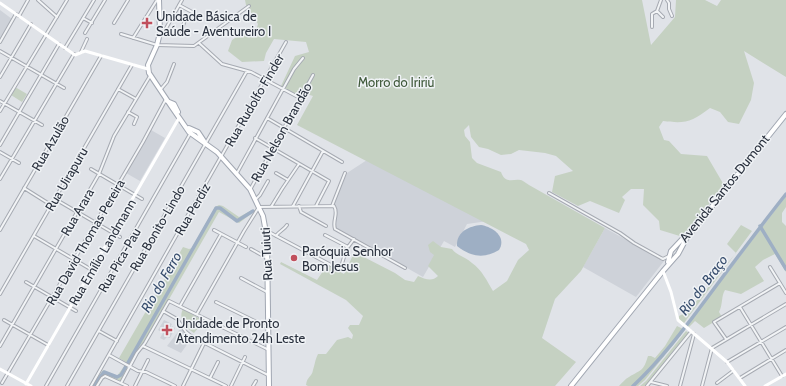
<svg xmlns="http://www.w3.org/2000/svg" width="786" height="386" font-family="Cabin,sans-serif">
<rect width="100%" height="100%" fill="#e0e3e8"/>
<path fill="#ced2d9" d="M0 10 12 19 0 40Z
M151 130 165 138 140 181 126 173Z
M367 160 488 221 467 224 455 247 444 241 423 277 336 228 334 204 347 173Z
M605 228 664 261 636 297 583 267Z
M164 320 172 324 170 328 171 329 172 326 175 328 170 338 167 337 164 340 160 338 163 333 158 330Z
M181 328 191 339 181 353 167 346Z"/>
<path fill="#c5d1c2" d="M245 0H642L651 45 675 17 676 0H705L717 6 721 0H786V77L744 51 754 83 751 100 739 124 728 122 720 112 710 108C692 122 685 124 663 121L659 127 664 140 669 141 681 154 707 156 724 185 683 237 660 230 659 221 643 205 644 189H631L622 197 625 200 619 213 590 201 578 206 552 192 555 176 573 171 556 156 545 153 519 150 511 154 501 155 488 149 479 147 471 137 469 125 464 130 465 136 470 142 472 158 477 163 501 172C506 186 515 177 523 181 525 182 527 184 529 185L605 228 581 271 555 299 542 338 576 362 555 386H308L306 385C307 376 312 377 313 370 315 364 315 360 318 354H326L337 340 348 337 352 339 353 335 348 328 350 325H359L363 316 346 300 280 264 281 262 317 280 327 265 344 274 354 253H356L395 273 405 280 414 282 418 276C425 279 432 282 438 276L428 266 434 255 430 252 428 245 433 241 441 247 452 249C457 256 466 257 472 263 482 270 487 281 493 291L507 281 518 260 529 250 526 244 297 125 313 96 300 92 295 94 281 86 295 56 309 52 306 42 274 39 266 53 264 61 242 62 228 51 232 40 248 30 255 34 258 24 246 5Z
M15 87 27 94 22 102 11 95Z
M786 196V207L782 213V222L786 226V272L775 254 763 260 755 267 764 281 741 294 725 290C721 296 723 305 719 312L722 317 704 328 695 321 689 327 687 325 692 319Z
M219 205 223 206 239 217 252 210H255V211L239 223 219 212 144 343 137 351 129 364 119 358 183 247 189 249 192 248 215 207Z
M741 225 752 231 684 323 680 321 678 318 679 316C690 314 726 264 736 253L727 244Z
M183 309 204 321 194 333C185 328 178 318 183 309Z
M677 326 685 330 645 380 638 386H619C622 383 625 379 629 377 642 369 643 372 648 356H651L655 358 665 346Z
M686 331 689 333 646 386H640L646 381Z
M125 365 127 367V368L121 380 117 381 105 375 103 376 97 386H92L103 370 117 376Z"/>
<path fill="#9eafc4" d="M481 225C493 227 507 237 499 250 484 259 471 257 457 246 456 232 469 226 481 225Z"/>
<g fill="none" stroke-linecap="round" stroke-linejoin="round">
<path stroke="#9eafc4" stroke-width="3.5" d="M760 226 786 269
M93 386 104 372 117 377 121 375 216 208H220L237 221 253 211
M633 386C661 360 684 329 707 298 733 263 759 228 786 194"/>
<g stroke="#a6aab2" stroke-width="4">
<path id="street" d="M38 0 57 17
M667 0 669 3V9L672 16
M179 5 194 13
M657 11 663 17
M174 15 185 20 181 31
M19 16 28 0
M83 18 92 23
M114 23 128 0
M652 27V14L657 11 661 0
M85 33 105 0
M121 34 157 45 194 46 249 6
M161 34 165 30 182 0
M133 38 157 0
M0 42 16 14
M199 43 222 64 251 72 300 98
M65 48 94 0
M0 51 64 88
M81 52 87 39
M0 77 31 24
M118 89 136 99
M161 89 167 82 174 64
M0 101 42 125
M0 111 67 0
M128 112 137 117 134 124
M267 118 342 162
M255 138 329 181 316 206
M0 145 59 44
M0 152 19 163
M91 169 142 199
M237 173 294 69 303 58
M276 173 288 180
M0 179 74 54
M24 188 51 205
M251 188 313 75
M549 193 620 233 634 243 661 258 663 259 669 256
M55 199 120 237
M256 199 260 195 268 181
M293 206 323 151
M299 206 301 212 326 226
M332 206 345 173
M271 207 282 189 299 164
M0 230 101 56
M214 230 246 247
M267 231 331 265
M325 235 348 247 354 239
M34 236 92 270
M276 236C279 231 284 230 287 225
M251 249 267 258
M341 267 347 247
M770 267 786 293
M241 278 267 292
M26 282 76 311
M0 294 132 65
M216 302 267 327
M180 306 221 234
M740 307 782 376
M163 311 177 319 186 332 191 336 268 375
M197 314 244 231 259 207 334 206C339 214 332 220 335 229L405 268
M4 320 48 345
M99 331 117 341
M726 339 714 322 780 283
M0 346 99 174 114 136 150 76
M143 346 226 386
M109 355 138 371 146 372 175 386
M727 362 786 327
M210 378 218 362
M740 378 786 350
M651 382 667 386
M2 383 143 142 166 99
M121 383 137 353 145 343 169 301 267 349
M717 383 733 371
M46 386 190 134
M67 386 247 71
M91 386 286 42
M97 386 102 378 105 376 127 386
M135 386 148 360
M183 386 207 337
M231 386 245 357
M253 386 256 381
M647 386 691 332
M680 386 694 334
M702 386 712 348 786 304"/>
</g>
<g stroke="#a1a7b2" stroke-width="6">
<path id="primary" d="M159 0 160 33 157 45 148 65 149 73 171 106 189 132 217 152 250 189 263 216 267 238 269 386
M167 101 174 104 178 112
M189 128 198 132 204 141
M668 262 671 251 687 234
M571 386 663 271 678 254 686 239 786 114"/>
</g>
<use href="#street" stroke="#f2f4f6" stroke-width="2"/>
<path stroke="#fff" stroke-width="3" d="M0 3 75 55 85 51 148 69
M663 271 671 292 678 320 727 362 745 386
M0 369 31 386
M26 384 179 118
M765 386 786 374"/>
<use href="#primary" stroke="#fff" stroke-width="4"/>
</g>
<g fill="#c1505d" stroke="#eff2f5" stroke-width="1.5">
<path d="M145 17h4v4h4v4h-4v4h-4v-4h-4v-4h4z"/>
<circle cx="294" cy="258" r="4"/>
<path d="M165 324h4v4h4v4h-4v4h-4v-4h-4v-4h4z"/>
</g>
<g text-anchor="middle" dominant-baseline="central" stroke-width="3" stroke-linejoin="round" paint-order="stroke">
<g font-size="13" fill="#2a313e" stroke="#eff2f5" text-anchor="start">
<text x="156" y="16">Unidade Básica de<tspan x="156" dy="15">Saúde - Aventureiro I</tspan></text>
<text x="302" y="251">Paróquia Senhor<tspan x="302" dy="15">Bom Jesus</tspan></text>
<text x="176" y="323">Unidade de Pronto<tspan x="176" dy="15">Atendimento 24h Leste</tspan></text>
</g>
<g font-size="13" fill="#3e5839" stroke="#eff2f5">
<text x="396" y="82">Morro do Iririú</text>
</g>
<g font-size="13" fill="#2a313e" stroke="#eff2f5">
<text transform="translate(254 100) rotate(-60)">Rua Rudolfo Finder</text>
<text transform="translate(281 132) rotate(-61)">Rua Nelson Brandão</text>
<text transform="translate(50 143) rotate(-60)">Rua Azulão</text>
<text transform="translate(66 179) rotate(-60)">Rua Uirapuru</text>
<text transform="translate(724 188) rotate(-51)">Avenida Santos Dumont</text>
<text transform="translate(192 209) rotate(-60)">Rua Perdiz</text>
<text transform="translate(77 212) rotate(-60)">Rua Arara</text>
<text transform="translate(157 228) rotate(-60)">Rua Bonito-Lindo</text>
<text transform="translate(85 242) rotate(-60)">Rua David Thomas Pereira</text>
<text transform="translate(102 252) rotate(-60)">Rua Emílio Landmann</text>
<text transform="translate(266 254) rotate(-93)">Rua Tuiuti</text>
<text transform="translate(119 260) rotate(-60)">Rua Pica-Pau</text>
</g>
<g font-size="14" font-style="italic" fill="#384e6e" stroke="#eff2f5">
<text transform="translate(161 282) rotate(-60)">Rio do Ferro</text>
<text transform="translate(703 285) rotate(-53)">Rio do Braço</text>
</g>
</g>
</svg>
